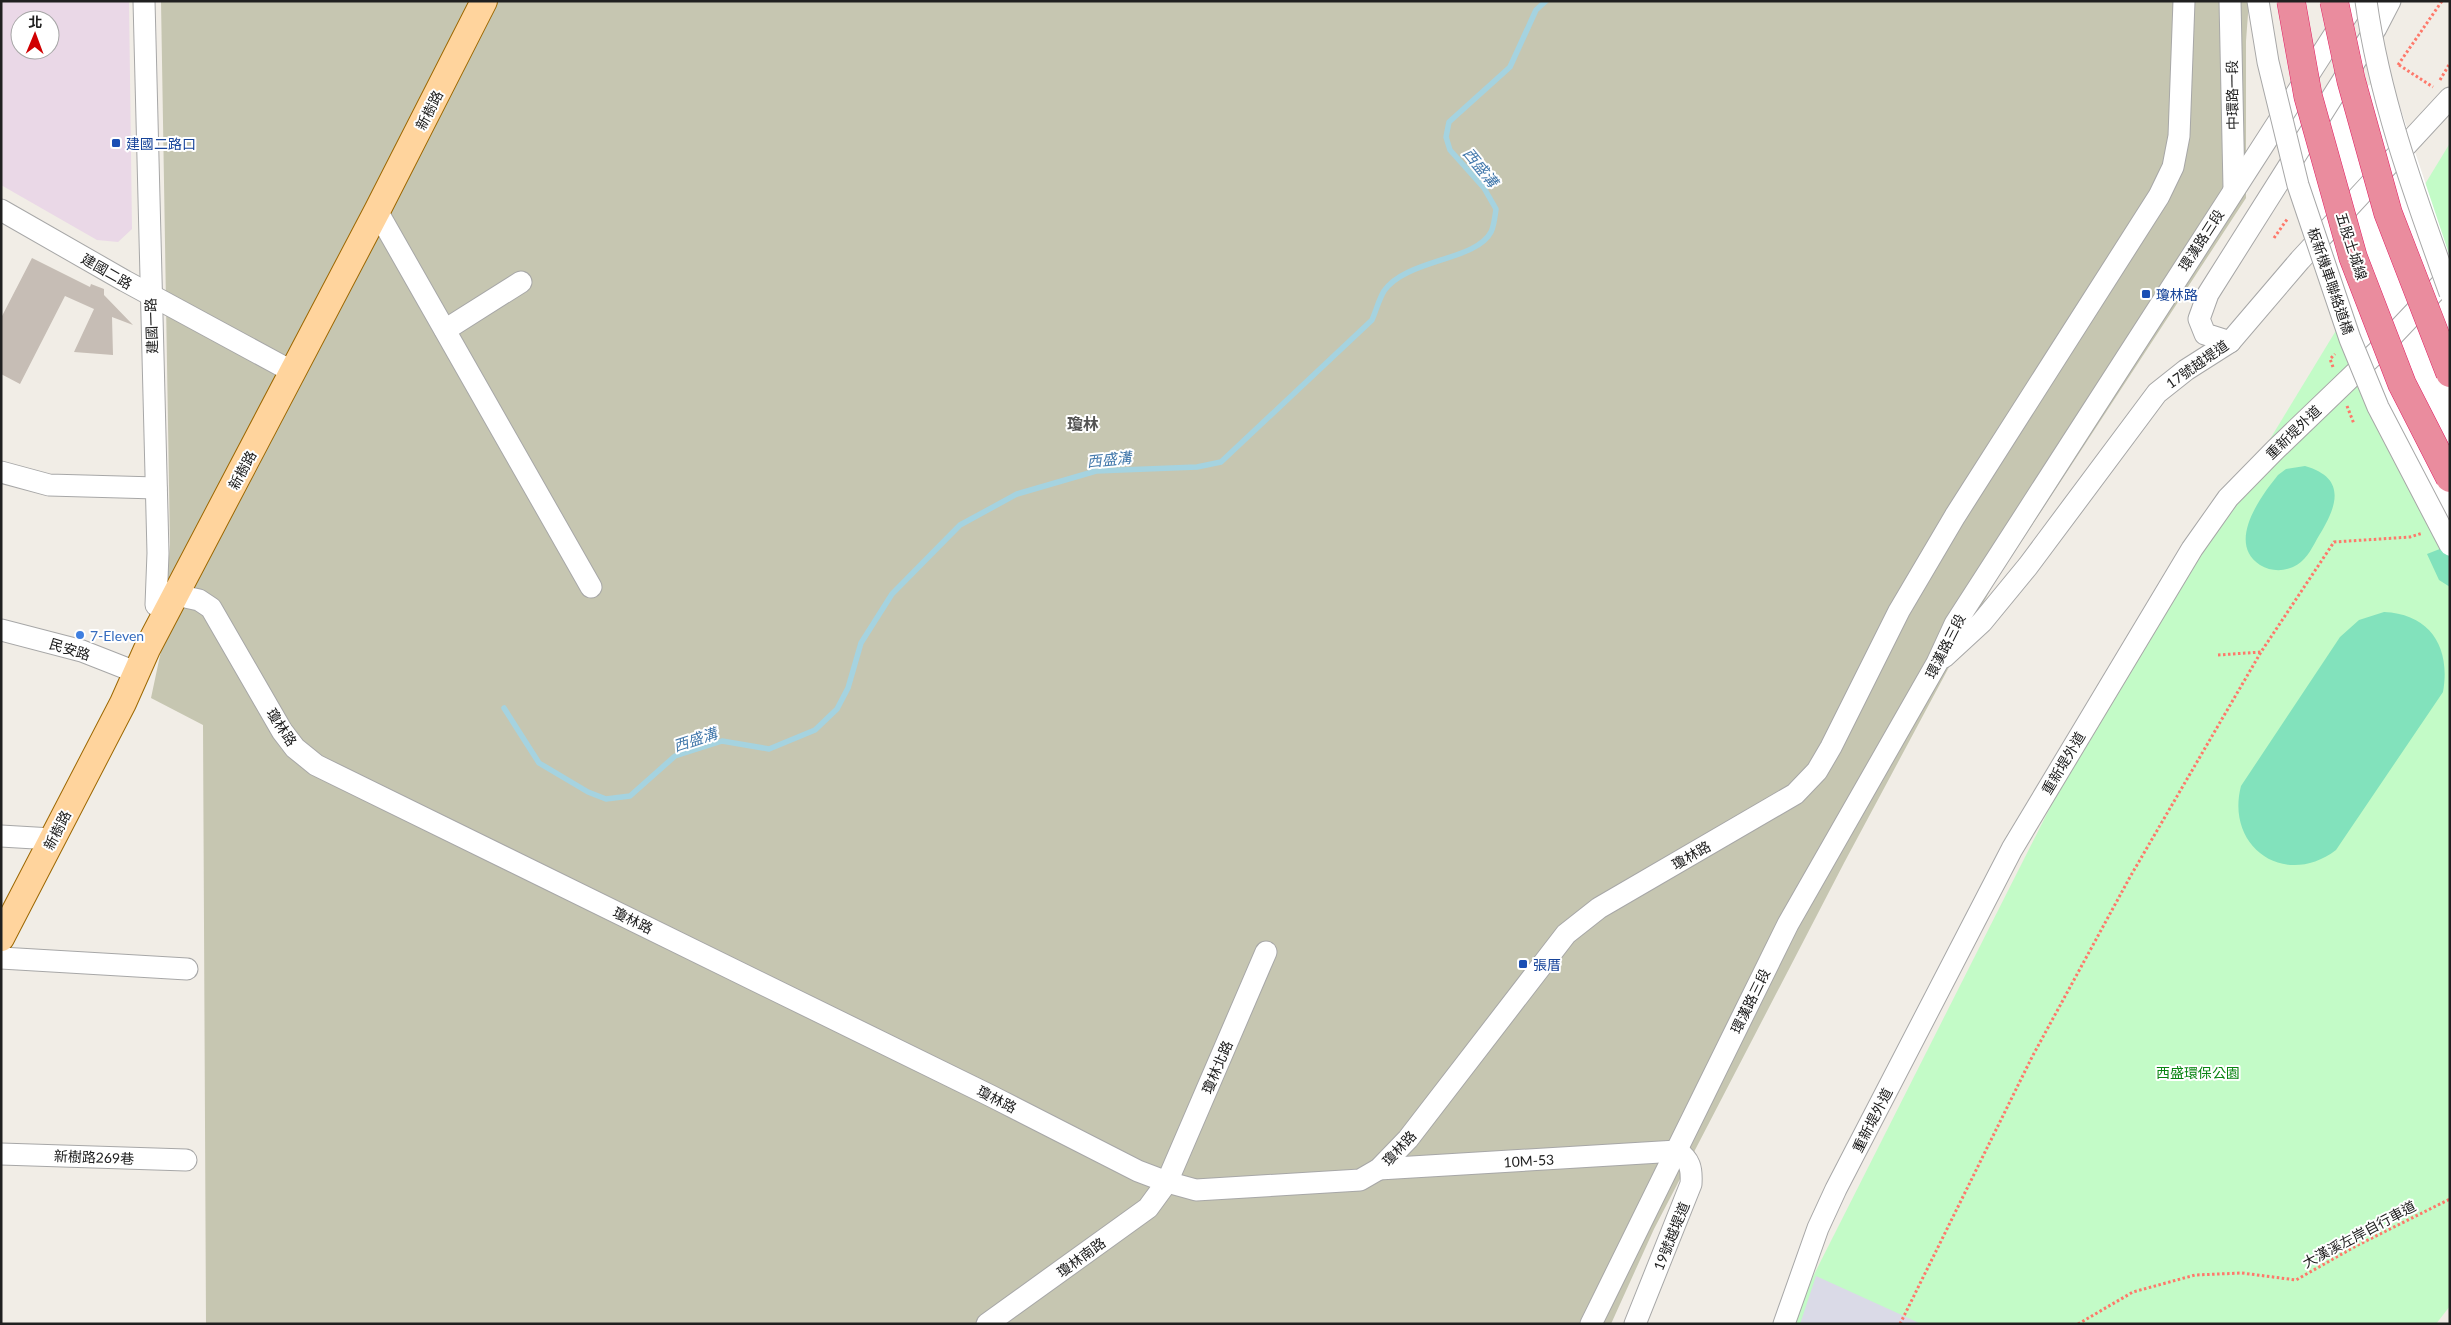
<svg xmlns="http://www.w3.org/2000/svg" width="2451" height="1325" font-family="Lato,'Noto Sans TC',sans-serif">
<rect width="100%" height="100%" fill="#f1ede6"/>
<path fill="#ead8e7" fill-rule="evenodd" d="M1 1H129L132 229 118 242 97 240 1 185ZM20 20H50V50H20Z"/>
<path fill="#c6c6b1" d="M161 1H2249L2246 41V198L1993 585 1844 863 1654 1229 1611 1324H206L203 725 151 698 162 646 170 545Z"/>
<path fill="#c3fbc7" d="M2450 143V1306L2436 1324H1789L2070 768Z"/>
<path fill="#82e2bc" d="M2305 466C2350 479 2335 510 2317 539 2311 550 2305 562 2293 567 2282 572 2270 571 2260 565 2226 543 2261 496 2278 475L2286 469Z
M2450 545V587L2439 580 2427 554Z
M2384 612C2430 614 2451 647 2443 692L2336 850C2285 889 2225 847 2241 786L2340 637 2359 620Z"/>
<path fill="#dadae7" d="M1816 1276 1904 1316 1921 1324H1800Z"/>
<path fill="#fff" d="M2390 77 2450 257V558L2348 350 2273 123Z"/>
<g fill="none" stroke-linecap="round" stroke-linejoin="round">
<path stroke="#a5d3e0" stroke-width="5.5" d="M504 708 539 763 588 792 606 799 630 796 675 756 722 741 769 749 815 730 837 709 848 688 861 643 892 594 960 525 1017 494 1096 471 1197 467 1221 462 1372 320C1376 311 1379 299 1384 291 1406 259 1476 261 1491 232 1494 226 1495 216 1496 209L1484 188 1450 150 1446 137 1449 122 1510 67 1536 10 1546 1"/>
</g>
<path fill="#c6bdb5" d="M32 258 90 287 91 284 104 289V295L133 325 112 317 113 355 74 352 94 309 65 296 20 384 1 374V318Z"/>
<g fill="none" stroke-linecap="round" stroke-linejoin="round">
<g stroke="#a7a7a7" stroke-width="23">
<g id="minor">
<path d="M144 1 158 553 156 605"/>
<path d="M2230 1 2234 188"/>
<path d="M1 210 125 281 293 372"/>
<path d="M377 211 591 587"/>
<path d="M445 330 521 282"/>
<path d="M2230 342 2205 334 2199 319 2208 294 2376 28 2390 1"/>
<path d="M1 472 49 485 156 488"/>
<path d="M158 591 199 600 211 608 282 731 295 748 316 765 991 1096 1138 1171 1167 1182 1196 1190 1360 1180 1379 1169 1408 1139 1566 934 1599 908 1795 794 1817 771 1831 747 1899 611 1955 516 2159 196 2173 167 2179 136 2184 1"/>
<path d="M1 630 82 651 138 673"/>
<path d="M1944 657 1982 622 2028 566 2157 393 2186 370 2230 342 2300 260 2450 98"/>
<path d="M1 836 52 839"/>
<path d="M1 958 187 969"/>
<path d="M1 1154 186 1160"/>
<path id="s1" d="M1379 1169 1677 1151"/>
<path d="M987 1324 1148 1208 1167 1182 1266 952"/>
<path d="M1591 1324 1788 924 1937 663 1955 624 2356 1"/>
<path d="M1635 1324 1691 1184C1692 1168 1690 1160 1677 1151"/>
<path d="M1784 1324 1818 1228 1836 1189 2012 849 2192 549 2228 498 2275 450 2378 351 2450 275"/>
</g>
</g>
<g stroke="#9c6700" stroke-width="28">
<path id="major" d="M1 938 123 703 147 649 377 211 484 1"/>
</g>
<path stroke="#fe786a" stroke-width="3" stroke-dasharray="2.5 2.5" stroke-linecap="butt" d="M2398 65 2442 1
M2399 65 2433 87
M2440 80 2450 63
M2274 238 2288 218
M2333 367 2330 359 2335 354
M2347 406 2354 424
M2218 655 2261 652 2334 542 2410 537 2423 533
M1900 1324 2032 1057 2130 877 2261 652
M2078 1324 2133 1292 2195 1275 2242 1273 2296 1280 2356 1246 2450 1199"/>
<use href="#minor" stroke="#fff" stroke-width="21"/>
<use href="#major" stroke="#ffd49d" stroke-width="26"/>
<g stroke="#a7a7a7" stroke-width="23" stroke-linecap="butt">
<path id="minor-bridge" d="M2258 1 2268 62 2298 185 2350 339 2378 407 2450 545
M2366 1C2380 102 2416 198 2450 293"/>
</g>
<g stroke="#e12165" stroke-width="29" stroke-linecap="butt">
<path id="highway-bridge" d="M2291 1 2308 96 2353 257 2402 384 2450 478
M2334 1 2351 80 2388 213 2450 373"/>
</g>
<use href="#minor-bridge" stroke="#fff" stroke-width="21"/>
<use href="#highway-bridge" stroke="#ea8c9e" stroke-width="28"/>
</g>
<g fill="#1a4fb4" stroke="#fff" stroke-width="2">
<rect x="111" y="138" width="10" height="10" rx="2.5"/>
<rect x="2141" y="289" width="10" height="10" rx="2.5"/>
<rect x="1518" y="959" width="10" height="10" rx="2.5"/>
</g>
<circle fill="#3f7fe0" stroke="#fff" stroke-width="2" cx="80" cy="635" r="5"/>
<g text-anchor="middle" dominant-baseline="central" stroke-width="4" stroke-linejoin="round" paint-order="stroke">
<g font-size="14" fill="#202020" stroke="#fff">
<text transform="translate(2232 95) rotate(-91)">中環路一段</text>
<text transform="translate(429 110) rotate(-63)">新樹路</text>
<text transform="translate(2201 240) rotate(-57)">環漢路三段</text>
<text transform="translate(2352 246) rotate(72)">五股土城線</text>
<text transform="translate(107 271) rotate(30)">建國二路</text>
<text transform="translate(2331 281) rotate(71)">板新機車聯絡道橋</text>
<text transform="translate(151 326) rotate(-92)">建國一路</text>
<text transform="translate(2197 364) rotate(-35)">17號越堤道</text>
<text transform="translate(2293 432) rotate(-44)">重新堤外道</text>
<text transform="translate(242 470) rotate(-62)">新樹路</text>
<text transform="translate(1945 646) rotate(-63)">環漢路三段</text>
<text transform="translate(70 649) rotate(17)">民安路</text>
<text transform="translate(282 727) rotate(57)">瓊林路</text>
<text transform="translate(2063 763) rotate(-59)">重新堤外道</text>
<text transform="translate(57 830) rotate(-63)">新樹路</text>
<text transform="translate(1691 855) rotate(-30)">瓊林路</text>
<text transform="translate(633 920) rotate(26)">瓊林路</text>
<text transform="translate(1750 1001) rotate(-64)">環漢路三段</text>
<text transform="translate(1217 1067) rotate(-67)">瓊林北路</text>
<text transform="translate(997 1099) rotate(27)">瓊林路</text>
<text transform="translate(1872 1120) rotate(-63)">重新堤外道</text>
<text transform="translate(1399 1148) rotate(-47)">瓊林路</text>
<text transform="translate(94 1157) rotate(2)">新樹路269巷</text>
<text stroke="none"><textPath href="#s1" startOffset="150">10M-53</textPath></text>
<text transform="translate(2359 1234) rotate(-28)">大漢溪左岸自行車道</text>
<text transform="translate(1671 1236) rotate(-68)">19號越堤道</text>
<text transform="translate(1081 1257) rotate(-36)">瓊林南路</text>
</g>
<g font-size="14" fill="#164399" stroke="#fff" text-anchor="start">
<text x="126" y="143">建國二路口</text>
<text x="2156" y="294">瓊林路</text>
<text x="1533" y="964">張厝</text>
</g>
<g font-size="14" fill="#366cbe" stroke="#fff" text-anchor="start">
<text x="90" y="635">7-Eleven</text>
</g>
<g font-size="14" fill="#088411" stroke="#fff">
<text x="2198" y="1072">西盛環保公園</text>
</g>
<g font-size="15" font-style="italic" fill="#457aac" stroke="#fff">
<text transform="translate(1481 167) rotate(51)">西盛溝</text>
<text transform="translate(1109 459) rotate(-6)">西盛溝</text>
<text transform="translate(695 739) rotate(-18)">西盛溝</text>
</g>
<g font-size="16" font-weight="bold" fill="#535353" stroke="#fff">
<text x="1083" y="423">瓊林</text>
</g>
</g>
<rect width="2451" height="1325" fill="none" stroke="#202020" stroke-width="5"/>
<g transform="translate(35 35) rotate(1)"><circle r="24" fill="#ffffff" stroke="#a6a6a6"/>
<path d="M0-4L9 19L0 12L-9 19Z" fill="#d00002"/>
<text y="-8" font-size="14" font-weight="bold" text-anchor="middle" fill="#202020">北</text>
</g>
</svg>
